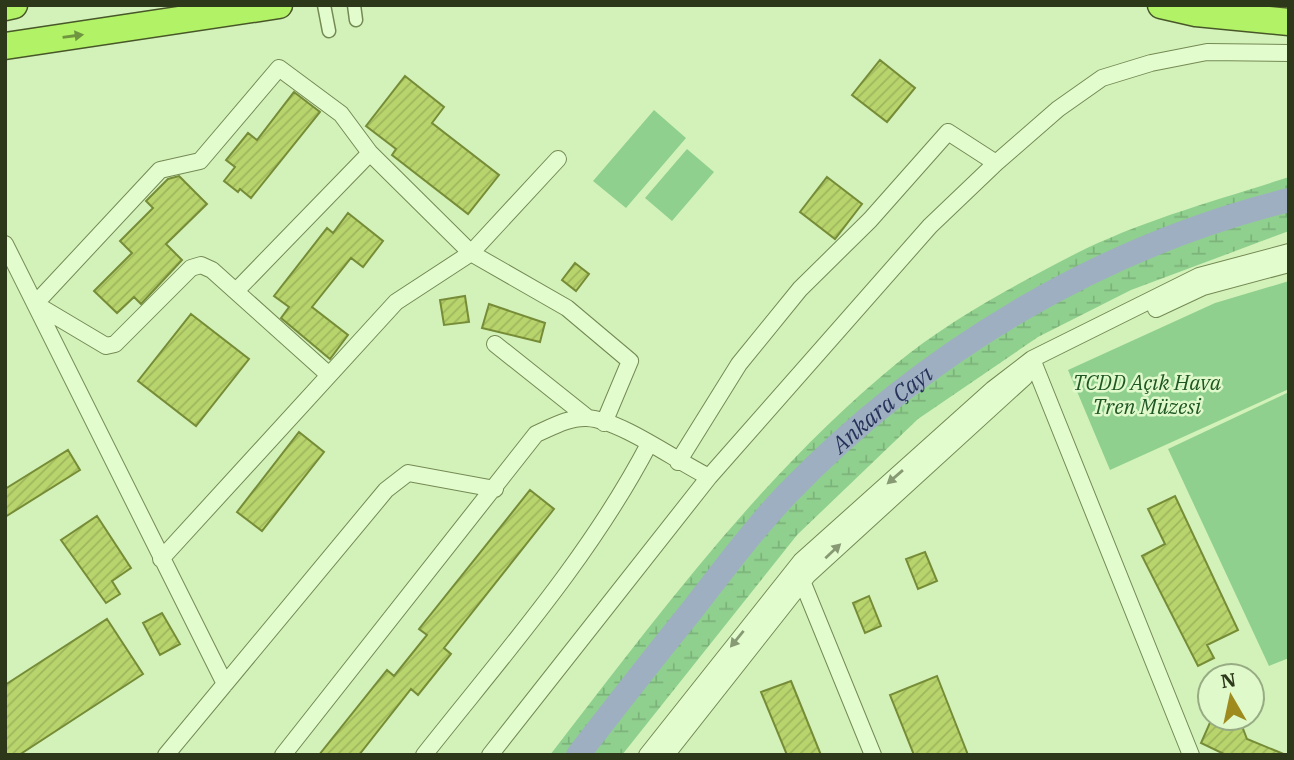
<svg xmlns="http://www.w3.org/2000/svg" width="1294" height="760" font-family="'IBM Plex Serif',serif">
<defs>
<pattern id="wetland-marsh" width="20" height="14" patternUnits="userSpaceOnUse" patternTransform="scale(1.75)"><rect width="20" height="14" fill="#90d08e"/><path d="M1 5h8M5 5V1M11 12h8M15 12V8" fill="none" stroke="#7cb37a"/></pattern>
<pattern id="building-hatch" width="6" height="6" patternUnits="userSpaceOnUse" patternTransform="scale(1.75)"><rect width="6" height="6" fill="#b8d46c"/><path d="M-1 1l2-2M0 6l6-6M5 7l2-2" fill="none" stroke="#9eb75d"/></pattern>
</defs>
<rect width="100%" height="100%" fill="#d3f2ba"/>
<path fill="#90d08e" d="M654 110 686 138 626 208 593 181Z
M687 149 714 172 672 221 645 198Z
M1289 281V389L1110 470 1068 370 1215 303Z
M1289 392V658L1269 666 1168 449Z"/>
<path fill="url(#wetland-marsh)" d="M1289 177V231L1131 290 1038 337 918 419 797 535 622 755H550C656 618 761 475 896 364 948 321 1015 285 1075 254 1142 220 1218 200 1289 177Z"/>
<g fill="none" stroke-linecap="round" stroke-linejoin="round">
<path stroke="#9fafc2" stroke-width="24" id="s1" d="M578 755C616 706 654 657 693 609 723 570 753 530 787 494 923 353 1099 247 1289 200"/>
</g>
<path fill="url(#building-hatch)" stroke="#768c37" stroke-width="2" d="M880 60 915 88 887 122 852 95Z
M405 76 444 107 432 123 499 175 468 214 392 155 396 149 366 126Z
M294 92 320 112 251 198 240 189 238 192 224 181 235 167 226 160 248 133 257 140Z
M179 176 207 204 166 244 182 260 141 304 134 297 117 313 94 291 132 253 120 241 153 208 146 201 168 179Z
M827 177 862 204 835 239 800 212Z
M348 213 383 241 363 267 351 258 312 307 348 335 330 359 281 318 289 307 274 296 327 228 333 233Z
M575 263 589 274 576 291 562 280Z
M465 296 469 322 444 325 440 300Z
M489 304 545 323 540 342 482 328Z
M191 314 249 359 196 426 138 381Z
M299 432 324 452 262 531 237 512Z
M68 450 80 470 5 517V489Z
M530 490 554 509 444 648 451 654 418 695 411 689 359 755H319L387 670 394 676 427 635 419 629Z
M1175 496 1238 630 1207 645 1214 658 1198 666 1142 556 1165 544 1148 509Z
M97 516 131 568 112 581 120 594 106 603 61 540Z
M925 552 937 581 918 589 906 559Z
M869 596 881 626 865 633 853 603Z
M162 613 180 644 160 655 143 623Z
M107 619 143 674 19 755H5V685Z
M937 676 968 755H914L890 695Z
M791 681 821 755H787L761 692Z
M1212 718 1240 721 1247 739 1286 755H1226L1201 743Z"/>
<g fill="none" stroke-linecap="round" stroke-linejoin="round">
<g stroke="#758a53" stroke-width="15">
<path id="pedestrian" d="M324 5 329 31
M354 5 356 20"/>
</g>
<g stroke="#758a53" stroke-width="18">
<path id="minor" d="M5 244 225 684
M236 291 370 153
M35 304 160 170 200 161 279 68 341 114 370 153 471 253 567 308 630 361 604 423
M37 305 106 346 115 344 191 268 201 265 212 270 329 375
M1156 309 1203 287 1289 264
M495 344 588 418
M1032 359 1191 755
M678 462 739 364 800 289 870 220 948 132 996 163
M161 559 396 302 471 253 558 159
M800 576 873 755
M166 755 386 490 408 473 495 489
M283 755 536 434C552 427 569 417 587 418 621 420 676 461 709 477
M424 755C503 655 590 557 649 444
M490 755 709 477 930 226 996 163 1058 109 1102 78 1151 63 1207 52 1289 53
M647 755 801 561 993 389 1032 359 1199 276 1289 252
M666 755 808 575 1025 377"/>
</g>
<g stroke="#485728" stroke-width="29">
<path id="trunk" d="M1161 5 1196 13 1289 22
M5 7 14 5
M5 46 279 5"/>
</g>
<use href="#pedestrian" stroke="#e3fcce" stroke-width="12"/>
<use href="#minor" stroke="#e3fcce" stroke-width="16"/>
<use href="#trunk" stroke="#b2f267" stroke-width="26"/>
</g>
<defs><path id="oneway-solid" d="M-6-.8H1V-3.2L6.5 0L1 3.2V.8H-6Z" transform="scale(1.75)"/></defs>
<use fill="#709540" href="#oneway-solid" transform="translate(73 36) rotate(-8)"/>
<g fill="#889a74">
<use href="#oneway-solid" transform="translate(895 477) rotate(139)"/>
<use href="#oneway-solid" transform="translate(833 551) rotate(-43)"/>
<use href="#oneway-solid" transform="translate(737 639) rotate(129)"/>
</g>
<g text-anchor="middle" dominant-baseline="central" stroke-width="5" stroke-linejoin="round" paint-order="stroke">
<g font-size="21" font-style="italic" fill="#1e5624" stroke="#dff9cb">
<text x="1147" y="382">TCDD Açık Hava<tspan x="1147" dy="24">Tren Müzesi</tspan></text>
</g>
<g font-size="23" font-style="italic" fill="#273259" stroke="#dff9cb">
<text stroke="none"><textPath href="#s1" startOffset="462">Ankara Çayı</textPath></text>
</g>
</g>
<rect width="1294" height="760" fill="none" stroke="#2d381a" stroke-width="14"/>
<g transform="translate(1231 697) rotate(351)"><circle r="33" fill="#dff9cb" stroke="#98ac84" stroke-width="2"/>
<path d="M0-5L12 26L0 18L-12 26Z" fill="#9f8b1d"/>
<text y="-10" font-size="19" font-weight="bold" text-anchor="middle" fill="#2d381a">N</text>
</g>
</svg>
